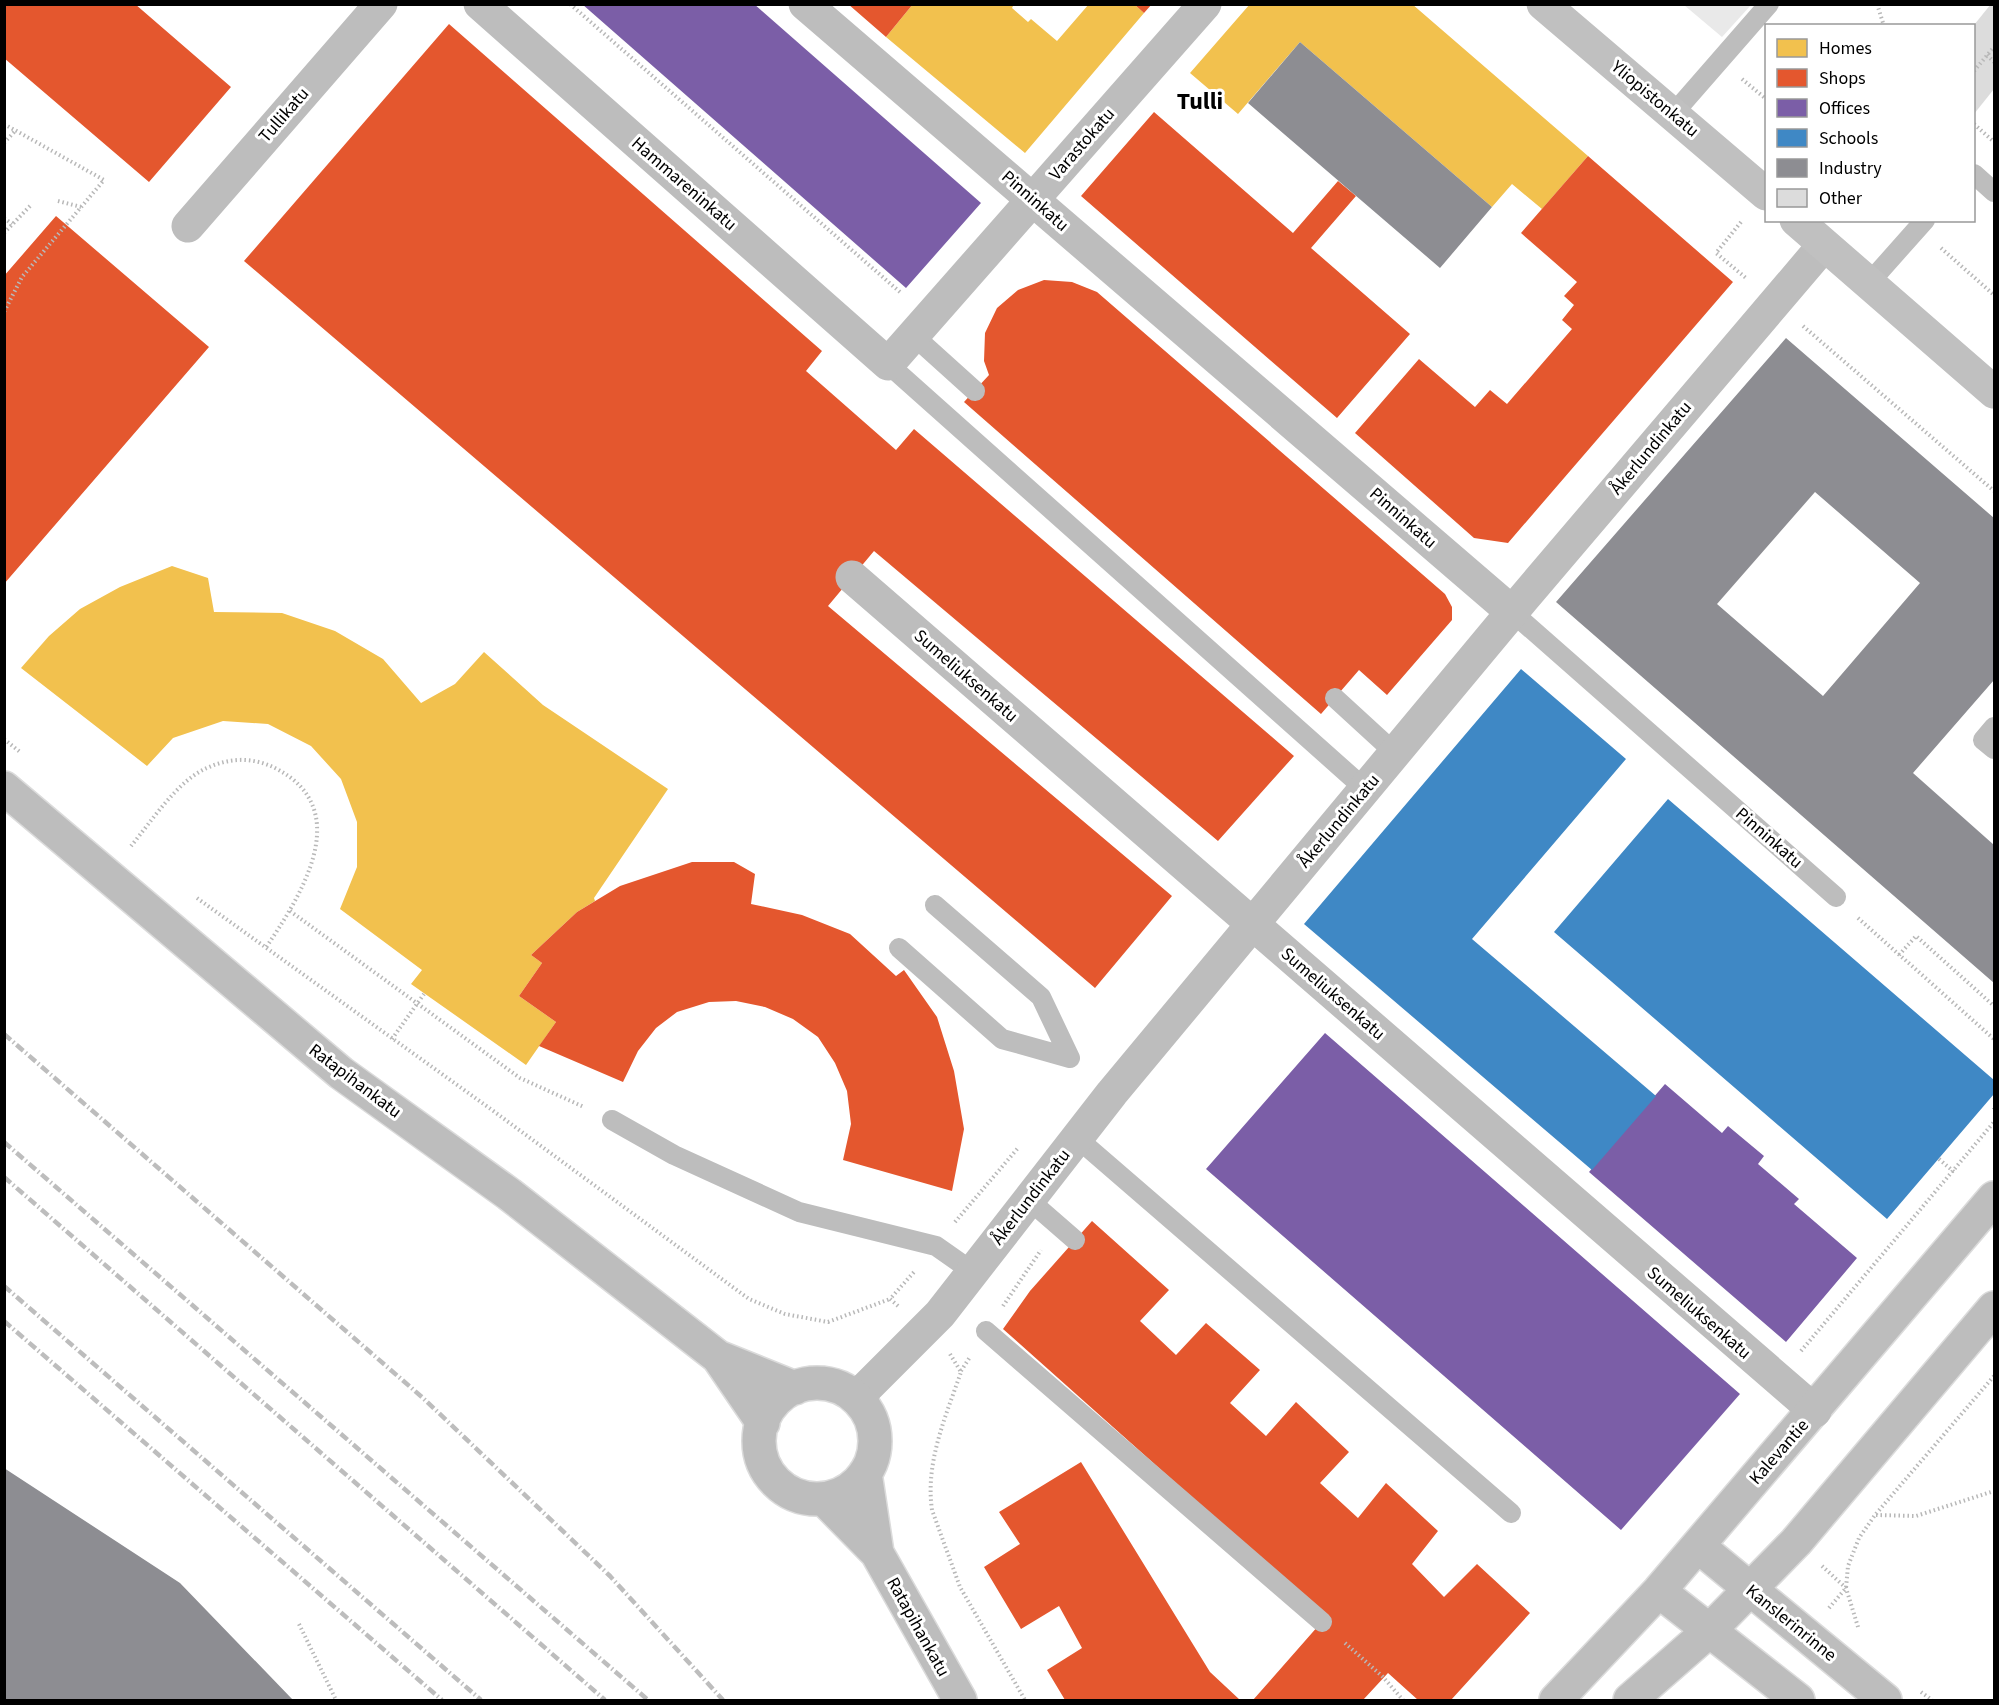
<svg xmlns="http://www.w3.org/2000/svg" width="1999" height="1705" font-family="'Source Sans 3',sans-serif">
<rect width="100%" height="100%" fill="#fff"/>
<path fill="#e9e9e9" d="M1684 5H1751L1722 37Z"/>
<path fill="#f2c14e" d="M913 4H1014L1012 8 1028 22 1031 19 1057 41 1089 4H1134L1144 13 1025 153 886 37Z
M1250 4H1412L1588 156 1542 209 1512 184 1492 207 1300 42 1238 114 1190 73Z
M172 566 208 578 214 612 282 613 335 631 383 659 421 703 455 684 484 652 543 705 668 789 594 898 595 901 577 912 531 955 542 963 519 996 556 1022 526 1065 411 984 422 970 340 909 357 867V822L341 779 311 746 268 724 223 721 173 738 147 766 21 668 49 636 80 609 120 587Z"/>
<path fill="#e4572e" d="M4 4H135L231 87 149 182 4 58Z
M848 4H913L886 37Z
M1134 4H1152L1144 13Z
M449 24 822 351 806 371 896 450 914 429 1294 756 1218 841 874 551 828 606 1172 896 1095 988 244 261Z
M1154 112 1293 233 1338 181 1356 196 1311 248 1410 334 1337 418 1081 196Z
M1588 156 1733 282 1508 543 1474 538 1355 433 1419 359 1475 407 1490 390 1507 404 1572 329 1562 320 1574 305 1564 296 1577 282 1521 233Z
M56 216 209 347 4 584V276Z
M1044 280 1072 282 1097 292 1445 594 1452 607V620L1387 695 1359 670 1321 714 964 402 989 375 984 361 985 333 997 308 1018 290Z
M692 862H734L755 874 751 904 802 915 850 934 896 976 904 970 937 1017 954 1071 964 1129 952 1191 843 1160 851 1124 847 1091 835 1063 818 1037 793 1019 765 1007 736 1001 709 1002 677 1012 656 1028 638 1051 623 1082 539 1046 556 1022 519 996 542 963 531 955 577 912 620 886Z
M1092 1221 1169 1290 1140 1321 1176 1355 1206 1323 1260 1370 1230 1403 1266 1436 1296 1402 1349 1452 1320 1483 1358 1518 1386 1483 1438 1531 1412 1564 1444 1597 1477 1564 1530 1613 1451 1700H1418L1388 1673 1363 1700H1253L1326 1617 1003 1329 1030 1291Z
M1081 1462 1210 1672 1240 1700H1065L1047 1670 1082 1648 1059 1606 1021 1629 984 1567 1020 1544 999 1512Z"/>
<path fill="#7b5ea7" d="M582 4H754L981 203 906 288Z
M1325 1033 1740 1394 1621 1530 1206 1169Z
M1665 1084 1722 1133 1728 1126 1764 1156 1758 1164 1799 1199 1794 1204 1857 1258 1786 1342 1589 1172Z"/>
<path fill="#3f88c5" d="M1521 669 1626 759 1472 939 1656 1096 1592 1170 1304 924Z
M1668 799 1994 1080V1094L1887 1219 1554 932Z"/>
<path fill="#8d8d92" fill-rule="evenodd" d="M1300 42 1492 207 1440 268 1248 103Z
M1786 338 1994 518V680L1913 773 1994 845V983L1556 602ZM1815 492 1920 583 1823 696 1717 604Z
M4 1468 180 1583 293 1700H4Z"/>
<path fill="#dcdcdc" d="M1991 4H1994V89L1974 114V25Z"/>
<g fill="none" stroke-linecap="round" stroke-linejoin="round">
<g stroke="#dbdbdb" stroke-width="36">
<path id="primary" d="M4 788 341 1073 509 1194 718 1357 795 1388
M718 1357 763 1423
M759 1441a58 58 0 1 1 116 0a58 58 0 1 1-116 0Z
M865 1473 877 1553
M824 1499 877 1553 960 1700
M1698 1546 1885 1700
M1659 1591 1798 1700
M1556 1700 1659 1591 1994 1198
M1630 1700 1709 1631 1796 1542 1994 1308"/>
</g>
<path stroke="#b8b8b8" stroke-width="4" stroke-dasharray="1.5 3" stroke-linecap="butt" d="M570 4 901 293
M1877 4 1884 26
M1987 55 1994 62
M1974 71 1994 47
M1742 79 1766 99
M4 124 104 180 22 277 4 312
M1974 124 1994 142
M4 143 15 131
M58 201 81 207
M4 218 12 224
M1741 222 1716 253 1746 278
M4 233 31 205
M1941 248 1994 295
M1803 326 1994 491
M4 739 20 752
M131 846C151 822 178 780 207 768 231 757 254 757 277 769 356 811 300 897 265 949
M197 898 492 1110 749 1299 785 1314 828 1322 890 1299
M290 911 520 1078 584 1107
M1858 918 1994 1039
M1899 955 1916 936 1994 1006
M392 1039 424 994
M1994 1108V1109
M1939 1159 1954 1172
M955 1222 1018 1148
M898 1306 890 1299 914 1272
M1003 1306 1041 1250
M1801 1351 1994 1122
M950 1354 961 1372C946 1416 925 1462 932 1510L960 1587 1025 1700
M961 1371 970 1357
M1876 1515 1916 1516 1994 1491
M1822 1566 1846 1588 1858 1627
M1829 1608 1846 1588 1848 1566 1859 1538 1875 1515 1994 1376
M299 1624 336 1700
M1345 1643 1383 1677 1403 1700
M1921 1692 1932 1700"/>
<path stroke="#bdbdbd" stroke-width="20" d="M1673 114 1769 4
M1974 174 1994 192
M1869 283 1925 220
M914 336 975 391
M888 364 1365 789
M1512 612 1836 897
M1335 698 1395 753
M1994 727 1983 740 1994 749
M935 905 1041 997 1070 1058
M899 948 1002 1039 1070 1058
M612 1120 674 1155 799 1212 936 1246 973 1272
M1077 1138 1511 1513
M1029 1200 1075 1240
M986 1331 1322 1622"/>
<path stroke="#bdbdbd" stroke-width="33" d="M480 4 888 364 1205 4
M805 4 1512 612
M188 226 381 4
M852 577 1815 1411
M856 1398 940 1314 1112 1093 1523 599 1824 245"/>
<path stroke="#c0c0c0" stroke-width="33" d="M1543 4 1766 194
M1796 220 1994 392"/>
<use href="#primary" stroke="#bdbdbd" stroke-width="33"/>
<path stroke="#bdbdbd" stroke-width="4.5" stroke-dasharray="9 3 1.5 3" stroke-linecap="butt" d="M4 1034 423 1398 610 1576 723 1700
M4 1142 648 1700
M4 1177 605 1700
M4 1286 481 1700
M4 1321 442 1700"/>
</g>
<g text-anchor="middle" dominant-baseline="central" stroke-width="6" stroke-linejoin="round" paint-order="stroke">
<g font-size="18" fill="#000" stroke="#fff">
<text transform="translate(1655 99) rotate(40)">Yliopistonkatu</text>
<text transform="translate(284 115) rotate(-49)">Tullikatu</text>
<text transform="translate(1082 144) rotate(-49)">Varastokatu</text>
<text transform="translate(684 184) rotate(41)">Hammareninkatu</text>
<text transform="translate(1035 201) rotate(41)">Pinninkatu</text>
<text transform="translate(1651 448) rotate(-50)">Åkerlundinkatu</text>
<text transform="translate(1403 518) rotate(41)">Pinninkatu</text>
<text transform="translate(966 676) rotate(41)">Sumeliuksenkatu</text>
<text transform="translate(1339 821) rotate(-50)">Åkerlundinkatu</text>
<text transform="translate(1769 838) rotate(41)">Pinninkatu</text>
<text transform="translate(1333 994) rotate(41)">Sumeliuksenkatu</text>
<text transform="translate(355 1081) rotate(37)">Ratapihankatu</text>
<text transform="translate(1031 1197) rotate(-52)">Åkerlundinkatu</text>
<text transform="translate(1699 1313) rotate(41)">Sumeliuksenkatu</text>
<text transform="translate(1779 1452) rotate(-49)">Kalevantie</text>
<text transform="translate(1791 1623) rotate(39)">Kanslerinrinne</text>
<text transform="translate(918 1627) rotate(61)">Ratapihankatu</text>
</g>
<g font-size="24" font-weight="bold" fill="#000" stroke="#fff">
<text x="1200" y="101">Tulli</text>
</g>
</g>
<rect width="1999" height="1705" fill="none" stroke="#000000" stroke-width="12"/>
<rect x="1765" y="24" width="210" height="198" fill="#ffffff" stroke="#999999" stroke-width="1.5"/>
<rect x="1777" y="39" width="30" height="18" fill="#f2c14e" stroke="#999999" stroke-width="1.5"/>
<text x="1819" y="54" font-size="18" fill="#000000">Homes</text>
<rect x="1777" y="69" width="30" height="18" fill="#e4572e" stroke="#999999" stroke-width="1.5"/>
<text x="1819" y="84" font-size="18" fill="#000000">Shops</text>
<rect x="1777" y="99" width="30" height="18" fill="#7b5ea7" stroke="#999999" stroke-width="1.5"/>
<text x="1819" y="114" font-size="18" fill="#000000">Offices</text>
<rect x="1777" y="129" width="30" height="18" fill="#3f88c5" stroke="#999999" stroke-width="1.5"/>
<text x="1819" y="144" font-size="18" fill="#000000">Schools</text>
<rect x="1777" y="159" width="30" height="18" fill="#8d8d92" stroke="#999999" stroke-width="1.5"/>
<text x="1819" y="174" font-size="18" fill="#000000">Industry</text>
<rect x="1777" y="189" width="30" height="18" fill="#dcdcdc" stroke="#999999" stroke-width="1.5"/>
<text x="1819" y="204" font-size="18" fill="#000000">Other</text>
</svg>
